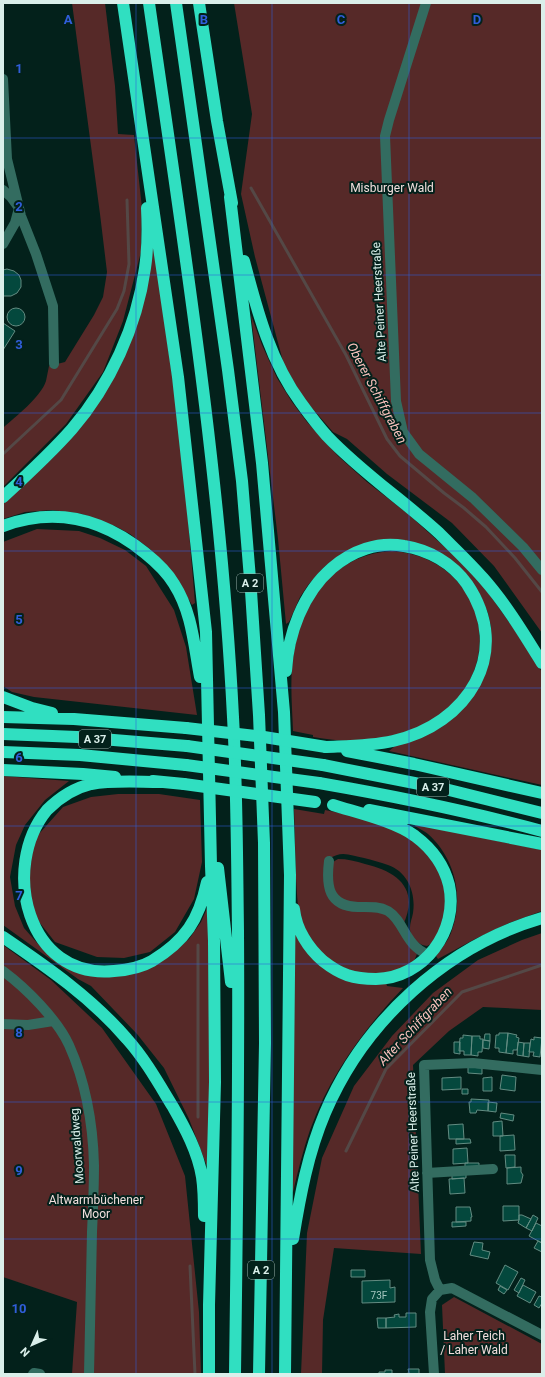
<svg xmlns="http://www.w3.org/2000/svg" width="545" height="1377" font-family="Roboto,sans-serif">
<rect width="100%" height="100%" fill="#03211b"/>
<path fill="#562928" d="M72 3H105L115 86 118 134 134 135 142 208 141 252 123 321 103 372 66 424 3 487V428C15 417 41 397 46 381 47 376 48 371 49 366L65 362 94 315 103 297 107 272 100 214Z
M234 3H542V633L494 566 452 523 387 474 347 439 333 432 304 399 284 365 255 257 241 194 252 114Z
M152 235 181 437 195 603 192 605 181 586 150 549 130 534 115 526 82 514 52 510 25 512 3 519V504L53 456 113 377Z
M251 315 262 345 277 378 292 402 307 422 338 456 367 482 408 514 438 541 457 558 484 587 514 629 542 672V785L389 751 395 746 447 722 491 646V627L488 613 482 599 470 579 462 570 420 544 340 555 324 567 308 585 300 597 289 622 286 624 278 539Z
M37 529 79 531 100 538 125 550 146 566 174 610 186 647 197 715 34 697 12 692 3 686V542Z
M392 551C471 556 508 642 455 702 432 728 392 738 359 741 344 742 328 739 313 737V735L293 731C292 703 289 674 295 646 305 594 338 554 392 551Z
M3 776 69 781 45 800 25 825 16 845 10 877 15 906 24 928 38 944 53 958 69 967 95 976 128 974 170 955 189 939 201 922 209 904 212 999 208 1169 189 1119 164 1068 137 1034 91 986 78 979 3 925Z
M118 794H159L200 800 202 862 194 899 175 932 150 952 124 958 97 957 55 942 32 913 27 856 38 835 63 807 91 797Z
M294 809 324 814 325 810 378 821 397 828 428 852 441 875 445 890 446 904 442 928 431 944 427 946C420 945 414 941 411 934 408 927 412 919 413 913 416 893 408 872 388 865 380 862 372 860 364 858 350 855 341 850 329 859L327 895 378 909 392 919 415 951 417 954 414 961C407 965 399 970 392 972 351 982 311 956 300 916 297 904 297 891 296 879 295 856 295 832 294 809Z
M415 824 542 850V911L509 923 475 939 438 959 436 956C442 948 449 940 452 930 464 897 455 858 428 834 425 831 419 829 415 826Z
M338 859C347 859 356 861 365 864 398 872 420 889 403 925L391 910 347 904 331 889 333 862Z
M293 927 317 962 386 982 387 986 403 988C363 1030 330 1075 310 1130 303 1150 298 1171 293 1192L291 1191Z
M542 933V1010L483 1007 449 1031 413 1065 421 1254 334 1248 323 1320 322 1374H301L307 1233 322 1158 354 1086 392 1036 433 993 478 960 522 940Z
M3 945 51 980 102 1028 156 1104 185 1176 199 1312 201 1374H72L77 1302 3 1277Z
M454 1297 542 1344V1374H445L442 1305Z"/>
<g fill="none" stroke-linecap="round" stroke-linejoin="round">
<path stroke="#544846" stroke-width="3" d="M251 188 346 355 387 439 400 456 444 493 464 508 486 527 515 558 542 592
M3 454 61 400 117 309 124 291 129 264 127 200
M198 1117V945
M346 1151 386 1069 462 992 542 965
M190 1266 195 1374"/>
</g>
<path fill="#04483d" stroke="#638c82" d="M7 269 14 271 19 275 21 280V287L17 293 11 296H3V270Z
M7 317a9 9 0 1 1 18 0a9 9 0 1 1-18 0Z
M3 323 15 331 3 350Z
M499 1033H508L506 1053 499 1052V1048H495L496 1035H499Z
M508 1033 517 1035 516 1037 519 1038 517 1050H513V1054L506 1053Z
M485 1034H490V1041L484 1040Z
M463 1035 472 1036 471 1055H464V1051H459L460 1038H463Z
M472 1036H480V1039H483L482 1052H478V1056L471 1055Z
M534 1037 542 1038 540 1057 533 1056 534 1052H529L531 1039 534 1040Z
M483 1040 490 1041 489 1049 483 1048Z
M454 1042H460V1054L454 1053Z
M518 1042 524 1043 523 1056 517 1055Z
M524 1043H530L529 1057 523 1056Z
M468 1067 482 1068V1074L468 1073Z
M502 1075 516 1077 515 1091 500 1089Z
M461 1077V1089L442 1090V1078Z
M492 1077V1091H483V1078Z
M462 1089H468V1094H462Z
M471 1099 489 1100 488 1111 477 1110 476 1113H470L469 1102H471Z
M488 1102 497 1103 496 1112 488 1111Z
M501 1113 514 1115 513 1121 500 1118Z
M502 1121 503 1136H493V1122Z
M463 1124 464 1139H449L448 1125Z
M514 1135 515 1150 500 1151V1136Z
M456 1139H470L471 1143 456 1144Z
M467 1148 468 1163 453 1164V1149Z
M505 1155H515V1167L506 1168Z
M465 1163H479V1167L465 1168Z
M521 1167V1172L523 1175 521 1183 507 1184V1168Z
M452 1173H466V1178L452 1179Z
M464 1178 465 1193 450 1194 449 1179Z
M503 1206H519V1220L503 1221Z
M456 1207H470L472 1217H471V1221L456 1222Z
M519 1215H522L531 1219 526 1228 518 1223 519 1220Z
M533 1215 538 1218 532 1231 526 1228Z
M452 1222H466V1226L452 1227Z
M536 1223 542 1226V1243L529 1236Z
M538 1241 542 1243V1252L534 1248Z
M474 1242 483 1243 482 1250 490 1252 488 1259 470 1255Z
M505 1265 518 1272 508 1290 496 1283Z
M351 1270H365V1277H351Z
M521 1278 525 1280 519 1293 514 1290Z
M390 1280V1288L395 1287V1302L362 1303V1281Z
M523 1285 536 1292 530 1303 517 1296Z
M500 1286 507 1290 504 1294 498 1290Z
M539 1296 542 1297V1303L539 1308 534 1305Z
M406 1313H416V1327L386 1328V1318L395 1317 394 1315 399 1314V1317H406Z
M377 1318H386V1328H378Z
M408 1369H419V1374H404L409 1373Z
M385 1370H392V1374H379V1372H385Z"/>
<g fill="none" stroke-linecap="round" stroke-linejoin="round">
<path stroke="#336c60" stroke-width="10" d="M426 3 389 120 385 136 396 401 403 432 419 454 473 498 523 547 542 570
M3 79 7 159 21 216 36 254 53 306 54 364
M3 190 11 197 19 208 15 223 3 244
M329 861C326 886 328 906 358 907 368 907 379 906 388 911 401 919 405 938 416 947 420 951 425 953 429 956
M3 971C26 988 57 1019 69 1045 86 1083 93 1124 94 1165 94 1188 93 1210 92 1232 91 1279 90 1327 89 1374
M3 1024 28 1025 53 1021
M427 1173 493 1169
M440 1290 435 1280 430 1260 424 1065 473 1063 542 1070
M33 1374 34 1373 40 1374
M434 1374 430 1312 432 1299 440 1290 452 1288 542 1335"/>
<path stroke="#30dfc1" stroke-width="12" d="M123 3 178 377 206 632 211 866 214 941 215 1082 209 1305V1374
M149 3C183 240 221 477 233 717 237 788 237 860 238 931 239 1079 237 1226 235 1374
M176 3 228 370 242 481 251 591 259 715 264 843 265 1043 259 1374
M199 3 217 121 232 203
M230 197 262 463 284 712 290 875 285 1374
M244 261C257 310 270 361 301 403 309 414 318 426 327 436 361 472 403 500 439 533 454 548 469 562 483 578 506 604 524 634 542 663
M3 497C27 475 51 453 72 429 110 385 137 326 145 268 148 248 148 228 147 208
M3 526C55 507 102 518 145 553 155 561 167 572 174 584 192 612 194 645 200 677
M286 671C288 634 303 593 332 568 352 551 378 541 404 546 429 550 452 563 467 584 514 653 467 725 393 741 371 746 348 746 326 747
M3 697 32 708 52 713
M3 717 74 719 186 728
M3 734 77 737 187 746
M347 751 414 764 542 793
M3 752 80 755 186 765
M323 765 445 789 542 813
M3 770 83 774 115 777
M153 781 184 784
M160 782C138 782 113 780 91 784 74 788 59 798 47 810 0 867 27 980 114 971 128 970 140 968 152 961 185 941 199 920 207 882
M319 783C394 796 468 811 542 831
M369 810 542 844
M218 868 231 982
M294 909C296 929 308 948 323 961 341 975 353 979 376 979 424 978 459 931 449 885 444 865 431 848 415 836 394 821 358 813 333 805
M3 937C47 967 92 998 127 1039 145 1059 159 1084 173 1107 185 1128 198 1152 202 1177 204 1190 204 1203 204 1216
M293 1239C300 1196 308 1153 325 1113 364 1021 446 946 542 918"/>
<path stroke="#30dfc1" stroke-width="12" d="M186 728 264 737 326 747
M187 746 323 765
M186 765 319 783
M184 784 315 802"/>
</g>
<path fill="none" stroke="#305eda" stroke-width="1" stroke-opacity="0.55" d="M136 3V1374M272 3V1374M409 3V1374M3 138H542M3 275H542M3 413H542M3 551H542M3 688H542M3 826H542M3 964H542M3 1102H542M3 1239H542"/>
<g text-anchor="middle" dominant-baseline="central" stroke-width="4" stroke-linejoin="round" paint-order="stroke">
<g font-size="10" fill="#a4c5bf">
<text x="379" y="1295">73F</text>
</g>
<g fill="#03211b" stroke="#9ab1ac" stroke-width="1">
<rect x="237" y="574" width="26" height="18" rx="3"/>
<rect x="79" y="730" width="32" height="18" rx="3"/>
<rect x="417" y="778" width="32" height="18" rx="3"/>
<rect x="248" y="1261" width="26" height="18" rx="3"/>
</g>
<g font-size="11" font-weight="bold" fill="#daefea">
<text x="250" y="583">A 2</text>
<text x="95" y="739">A 37</text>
<text x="433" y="787">A 37</text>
<text x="261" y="1270">A 2</text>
</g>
<g font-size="12" fill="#f2dedd" stroke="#03211b">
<text x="392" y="188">Misburger Wald</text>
<text x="96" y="1200">Altwarmbüchener<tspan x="96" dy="14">Moor</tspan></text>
<text x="474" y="1336">Laher Teich<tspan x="474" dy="14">/ Laher Wald</tspan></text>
</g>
<g font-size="12" fill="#daefea" stroke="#03211b">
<text transform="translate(379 302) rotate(-93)">Alte Peiner Heerstraße</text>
<text transform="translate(413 1132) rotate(-92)">Alte Peiner Heerstraße</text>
<text transform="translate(77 1146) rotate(-94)">Moorwaldweg</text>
</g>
<g font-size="13" font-style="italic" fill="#fbc2bd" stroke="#03211b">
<text transform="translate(377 393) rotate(62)">Oberer Schiffgraben</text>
<text transform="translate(415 1026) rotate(-47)">Alter Schiffgraben</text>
</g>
</g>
<g font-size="13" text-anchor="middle" font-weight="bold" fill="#305eda" stroke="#03211b" stroke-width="4" stroke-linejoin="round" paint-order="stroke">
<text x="68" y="24">A</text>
<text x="204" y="24">B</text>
<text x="341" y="24">C</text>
<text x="477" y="24">D</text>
<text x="19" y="73">1</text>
<text x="19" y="211">2</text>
<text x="19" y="349">3</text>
<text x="19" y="486">4</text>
<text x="19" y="624">5</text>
<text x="19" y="762">6</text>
<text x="19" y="900">7</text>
<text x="19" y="1037">8</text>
<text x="19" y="1175">9</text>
<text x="19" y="1313">10</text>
</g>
<rect width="545" height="1377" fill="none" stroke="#daefea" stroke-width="8"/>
<g transform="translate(32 1345) rotate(225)" stroke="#03211b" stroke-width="3" paint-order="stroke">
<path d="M0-3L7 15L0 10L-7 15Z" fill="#daefea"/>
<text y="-6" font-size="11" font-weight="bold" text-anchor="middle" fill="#daefea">N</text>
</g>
</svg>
